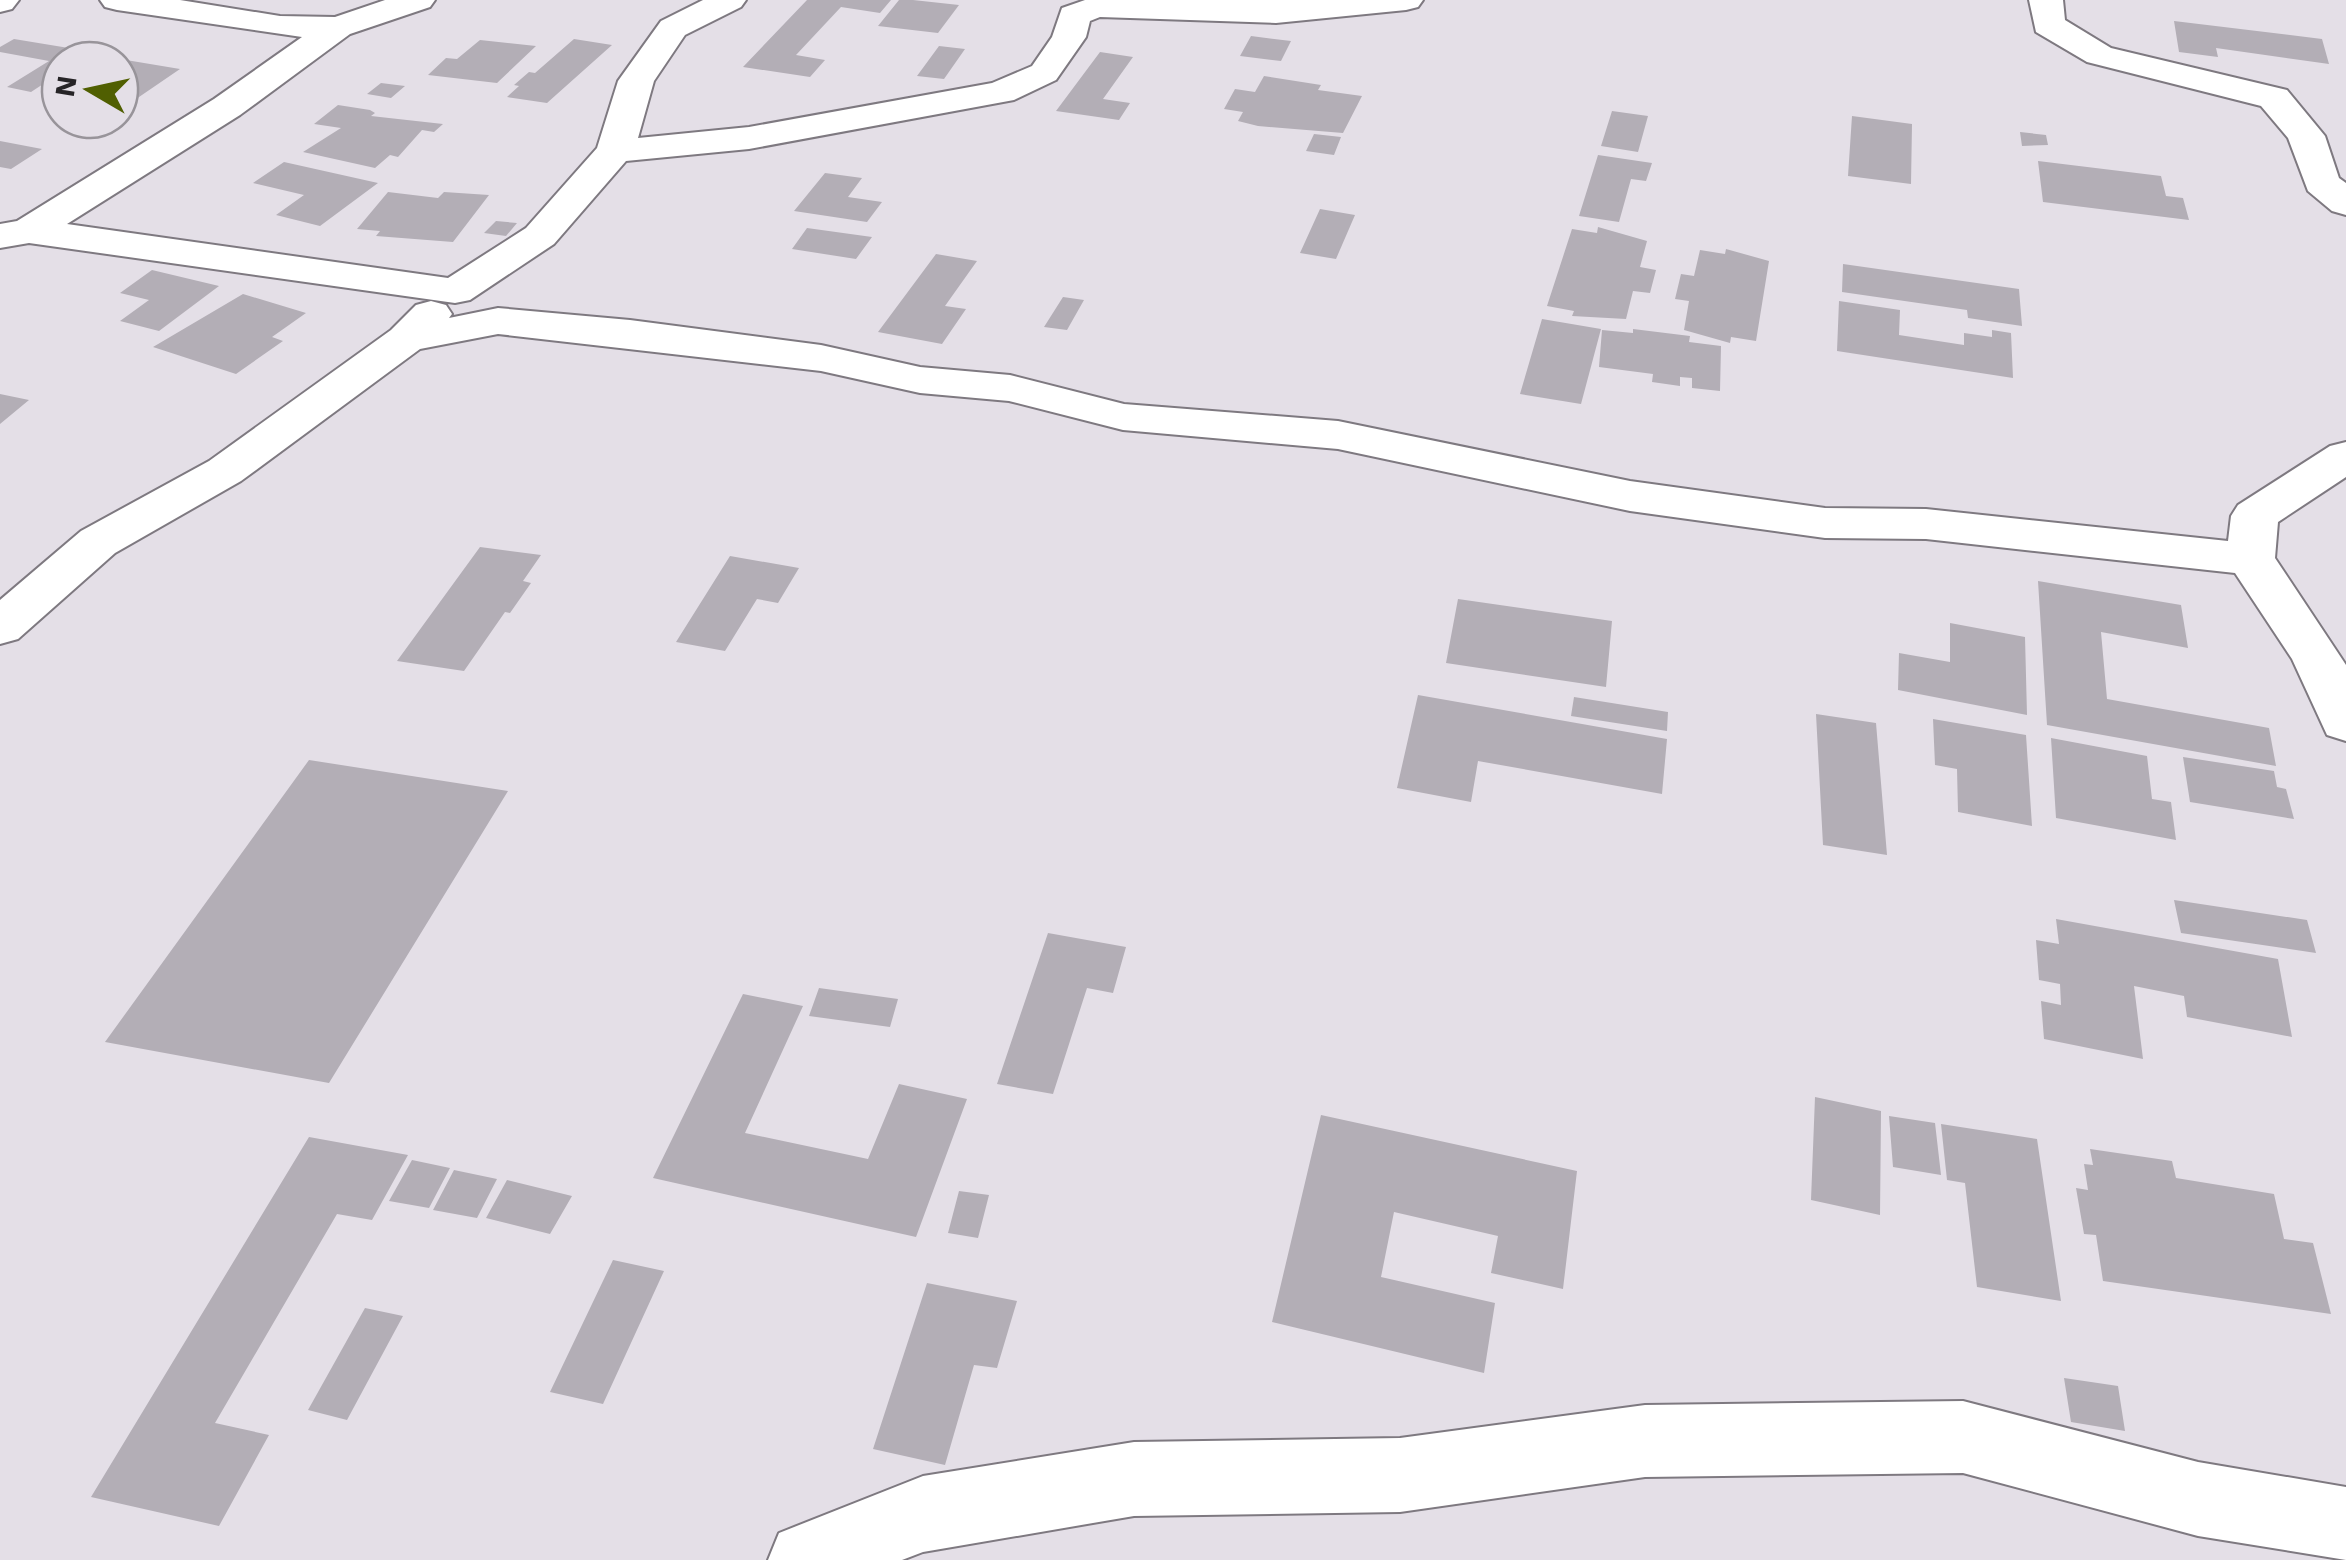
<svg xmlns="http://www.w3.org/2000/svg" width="2346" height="1560" font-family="'Work Sans',sans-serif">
<rect width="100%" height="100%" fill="#e4dfe7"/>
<path fill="#b3aeb6" d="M807 0H891L880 13 841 7 796 55 825 60 810 77 743 67Z
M899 0H913L959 5 938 33 878 26Z
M2174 21 2322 39 2329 64 2216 48 2218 57 2179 52Z
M1251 36 1291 41 1281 61 1240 56Z
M14 39 93 52 81 60H60V73L31 92 7 87 49 61 0 52V47Z
M574 39 612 45 547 103 507 97 519 86 514 85 529 72 535 73Z
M480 40 536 46 497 83 428 75 446 58 457 59Z
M939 46 965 49 944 79 917 76Z
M1100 52 1133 57 1103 99 1130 103 1119 120 1056 111Z
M120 59 180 69 120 110Z
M1264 76 1321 85 1318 90 1362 96 1343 133 1258 126 1238 121 1243 112 1224 109 1235 89 1255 92Z
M381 83 405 86 391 98 367 94Z
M338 105 370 110 375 113 371 116 443 124 434 132 422 130 398 157 390 155 375 168 303 152 341 128 314 124Z
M1612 111 1648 116 1638 152 1601 146Z
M1852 116 1912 124 1911 184 1848 176Z
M2020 132 2046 135 2048 145 2022 146Z
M1314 134 1341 137 1334 155 1306 151Z
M0 141 42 149 11 169 0 167Z
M1598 155 1652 163 1646 181 1631 179 1619 222 1579 216Z
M2038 161 2161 176 2166 196 2183 198 2189 220 2043 202Z
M284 162 378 183 320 226 276 215 304 195 253 183Z
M825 173 862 178 848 197 882 202 867 222 794 211Z
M388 192 438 198 444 192 489 195 453 242 376 236 380 231 357 229Z
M1320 209 1355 215 1336 259 1300 253Z
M496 221 517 223 506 236 484 233Z
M1598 227 1647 241 1640 267 1656 270 1650 293 1633 291 1626 319 1572 316 1574 311 1547 306 1572 229 1597 233Z
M807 228 872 237 856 259 792 249Z
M1726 249 1769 261 1756 341 1731 337 1730 343 1684 330 1689 301 1675 299 1681 274 1694 276 1700 250 1725 254Z
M936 254 977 261 945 306 966 309 942 344 878 332Z
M1843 264 2019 289 2022 326 1968 318 1967 310 1842 292Z
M152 270 219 286 159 331 120 321 149 300 120 293Z
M243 294 306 313 272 337 283 341 236 374 153 347Z
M1063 297 1084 300 1067 330 1044 327Z
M1839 301 1900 310 1899 335 1964 345V333L1992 337V330L2011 333 2013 378 1837 351Z
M1542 319 1601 329 1581 404 1520 394Z
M1633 329 1690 336 1689 342 1721 346 1720 391 1692 388V378L1680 377V386L1652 382 1653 374 1599 367 1602 330 1633 333Z
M0 394 29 400 0 424Z
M480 547 541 555 523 581 531 583 510 613 505 612 464 671 397 661Z
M730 556 799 568 778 603 757 599 725 651 676 642Z
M2038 581 2181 605 2188 648 2101 632 2107 699 2269 728 2276 766 2047 725Z
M1458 599 1612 621 1606 687 1446 663Z
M1950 623 2025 637 2027 715 1898 690 1899 653 1950 662Z
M1418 695 1667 739 1662 794 1478 761 1471 802 1397 788Z
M1574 697 1668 712 1667 731 1571 716Z
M1816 714 1876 723 1887 855 1823 845Z
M1933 719 2026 735 2032 826 1958 812 1957 769 1935 765Z
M2051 738 2147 756 2152 799 2171 802 2176 840 2056 818Z
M2183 757 2274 771 2277 787 2286 789 2294 819 2190 802Z
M309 760 508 791 329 1083 105 1042Z
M2174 900 2307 920 2316 953 2181 933Z
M2056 919 2278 959 2292 1037 2187 1017 2184 996 2134 986 2143 1059 2044 1039 2041 1001 2061 1005 2060 984 2039 980 2036 940 2059 944Z
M1048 933 1126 947 1113 993 1087 988 1053 1094 997 1084Z
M819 988 898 999 890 1027 809 1016Z
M743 994 803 1006 745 1133 868 1159 899 1084 967 1099 916 1237 653 1178Z
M1815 1097 1881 1111 1880 1215 1811 1200Z
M1321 1115 1577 1171 1563 1289 1491 1273 1498 1236 1394 1212 1381 1277 1495 1303 1484 1373 1272 1322Z
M1889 1116 1935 1123 1941 1175 1893 1167Z
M1941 1124 2037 1139 2061 1301 1977 1287 1965 1183 1947 1180Z
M309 1137 408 1155 372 1220 337 1214 215 1423 269 1435 219 1526 91 1497Z
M2090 1149 2172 1161 2176 1178 2274 1194 2284 1239 2313 1243 2331 1314 2103 1281 2096 1235 2084 1234 2076 1188 2088 1190 2084 1164 2093 1165Z
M412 1160 450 1168 429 1208 389 1201Z
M454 1170 497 1179 477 1218 433 1210Z
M507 1180 572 1196 550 1234 486 1218Z
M959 1191 989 1195 978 1238 948 1233Z
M613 1260 664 1271 603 1404 550 1392Z
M927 1283 1017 1301 997 1368 974 1365 945 1465 873 1449Z
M365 1308 403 1316 347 1420 308 1410Z
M2064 1378 2118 1386 2125 1431 2071 1422Z"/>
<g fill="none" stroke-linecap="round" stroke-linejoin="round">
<g stroke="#7e7980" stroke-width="4">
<path id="street" d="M0 0H19L12 9 0 12Z
M100 0H180L280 16 335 17 385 0H435L430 7 350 34 240 115 67 224 448 278 526 228 597 148 618 81 661 21 703 0H746L741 7 685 35 654 81 638 138 749 127 992 83 1032 66 1052 37 1062 8 1085 0H1423L1418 7 1406 10 1276 23 1100 17 1090 21 1086 37 1056 80 1014 100 749 149 626 161 554 244 470 300 455 303 29 243 0 248V224L17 221 214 99 302 37 117 10 105 7Z
M2029 0H2063L2065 20 2111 48 2287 90 2325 136 2339 178 2346 183V215L2332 211 2308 191 2288 138 2261 106 2087 62 2036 32Z
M431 301 446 305 452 314 449 318 498 308 630 320 821 345 920 367 1010 375 1124 404 1338 421 1630 481 1825 508 1926 509 2228 541 2231 516 2238 505 2330 446 2346 442V477L2278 522 2275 558 2346 665V741L2327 735 2292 659 2235 573 1926 539 1825 538 1630 511 1338 449 1123 430 1009 401 920 393 821 371 498 334 420 349 241 481 115 553 18 639 0 644V600L81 531 209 461 391 330 416 305Z
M1963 1401 2198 1462 2346 1487V1560L2198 1536 1963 1473 1645 1477 1400 1512 1134 1516 923 1552 902 1560H768L779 1533 923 1476 1134 1442 1400 1438 1645 1405Z"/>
</g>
<use href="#street" fill="#fff" fill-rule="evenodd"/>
</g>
<g transform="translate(90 90) rotate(279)"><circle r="48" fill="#e4dfe7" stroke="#98949a" stroke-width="2.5"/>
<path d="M0-8L18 38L0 25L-18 38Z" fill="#505f01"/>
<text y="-15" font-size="28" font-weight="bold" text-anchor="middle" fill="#262427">N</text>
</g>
</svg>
